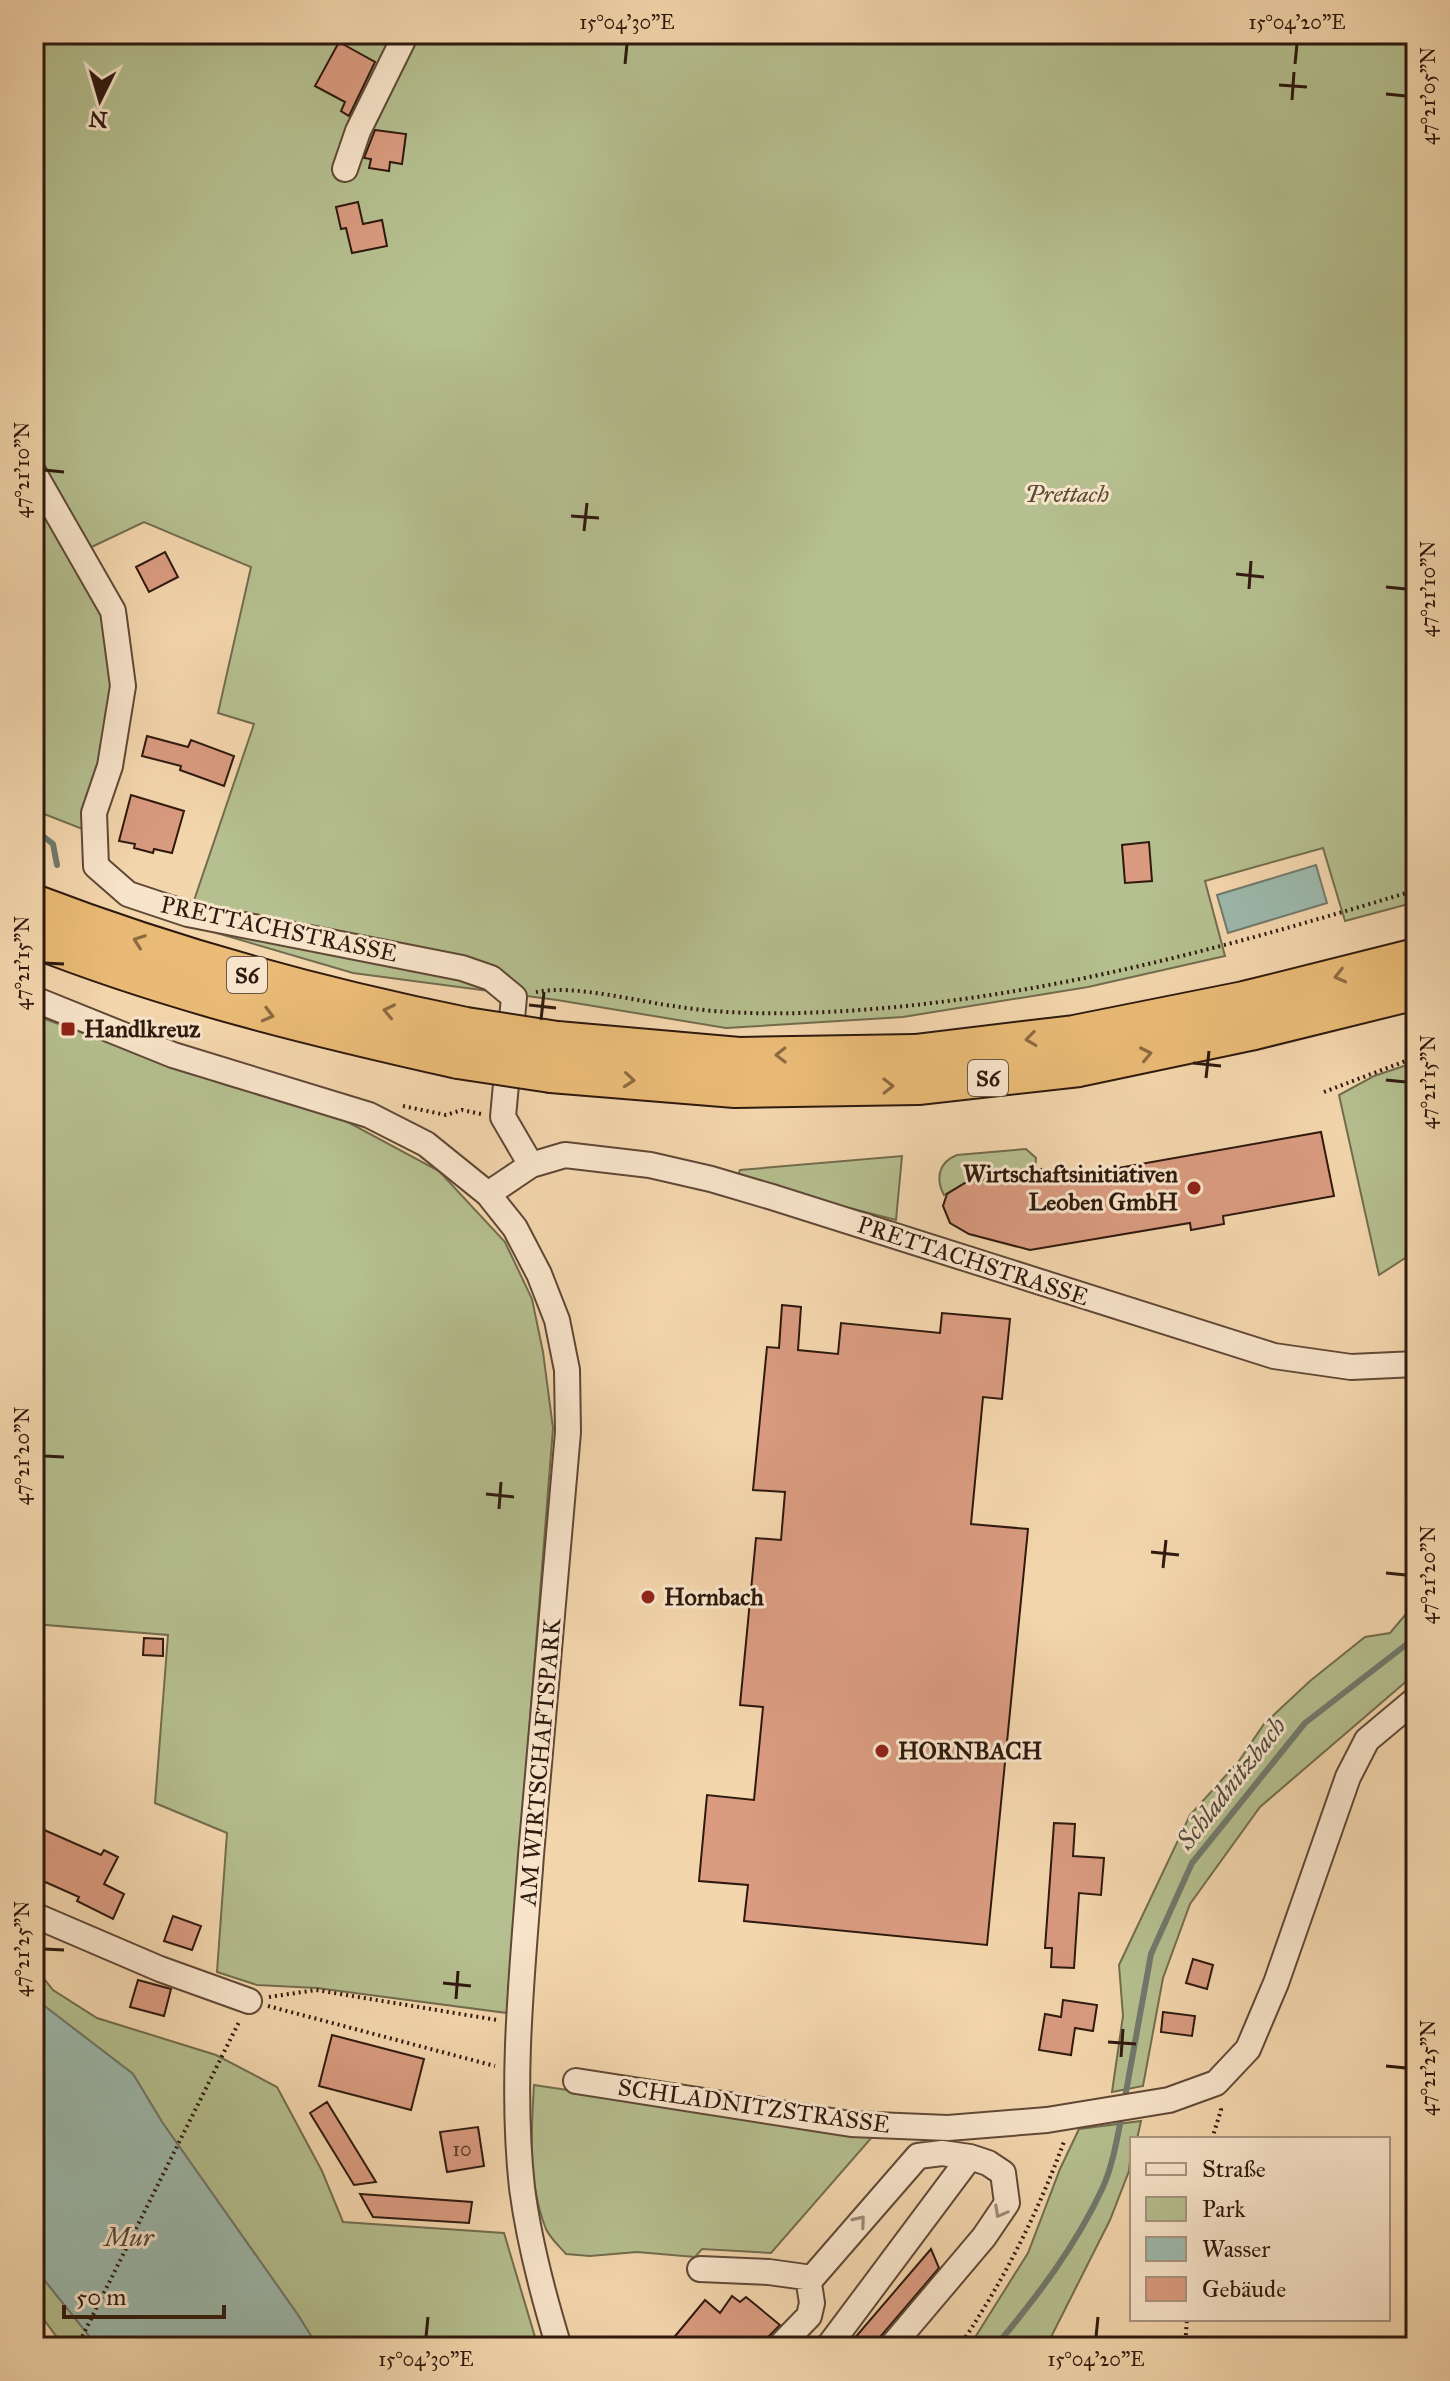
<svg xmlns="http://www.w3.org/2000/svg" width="1450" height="2381" font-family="'IM FELL Great Primer',serif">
<rect width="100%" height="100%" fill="#f4d6ad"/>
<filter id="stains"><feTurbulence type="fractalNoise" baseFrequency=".0025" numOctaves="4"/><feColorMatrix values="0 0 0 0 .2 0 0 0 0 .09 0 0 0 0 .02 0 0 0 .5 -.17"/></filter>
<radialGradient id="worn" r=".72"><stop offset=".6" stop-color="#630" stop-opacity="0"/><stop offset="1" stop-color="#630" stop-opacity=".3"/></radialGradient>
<path fill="#b5bf8f" stroke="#726c4e" stroke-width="2" d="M34 34H1416V902L1345 921 1323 848 1205 881 1225 956 1088 987 903 1017 726 1028 557 1000 353 973 186 924 254 724 218 713 251 567 144 522 81 552 113 611 123 686 95 834 34 810V687L43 670 34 666Z
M34 1015 223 1084 344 1120 439 1171 505 1242 532 1299 543 1352 553 1428 507 2013 317 1988 257 1985 217 1972 227 1833 155 1803 168 1635 34 1624Z
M1416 1062V1251L1379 1275 1339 1095 1374 1076Z
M1026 1149 1036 1158 1035 1171 965 1183 944 1195C935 1178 939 1162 957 1155Z
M902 1156 896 1220 850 1208 844 1211 738 1175 740 1170Z
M1416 1602V1673L1260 1807 1190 1904 1163 1978 1143 2086 1112 2092 1123 2016 1119 1965 1190 1815 1239 1761 1264 1724 1310 1681 1365 1637 1390 1633Z
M34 1966 53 1990 97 2018 216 2055 277 2087 322 2171 343 2222 504 2233 538 2347H318L298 2315 162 2122 133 2074 34 1998Z
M534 2085 873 2136 771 2253 702 2249 695 2257 637 2252 590 2256 566 2254C559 2246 550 2238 546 2229 528 2184 531 2132 534 2085Z
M1141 2121 1137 2139H1132L1129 2171 1110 2220 1047 2345 1044 2347H969L1028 2253 1060 2169 1079 2129Z
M34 2267 98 2347H64L34 2306Z"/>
<path fill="#9cb9ac" stroke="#70796d" stroke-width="2" d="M1316 865 1327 903 1228 933 1217 895Z
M34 1998 133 2074 162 2122 298 2315 318 2347H98L34 2267Z"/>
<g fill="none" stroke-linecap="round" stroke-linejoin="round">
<path stroke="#70796d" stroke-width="6" d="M34 829 53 844 57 865
M1124 2103 1151 1954 1192 1863 1305 1723 1416 1637
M995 2347C1036 2298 1076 2246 1103 2187 1113 2164 1117 2139 1122 2114"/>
</g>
<path fill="#da9b80" stroke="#2e190e" stroke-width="2" d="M339 42 375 62 349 116 341 111 345 102 315 86Z
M375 130 406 134 402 164 390 162 389 171 369 168 371 159 364 158Z
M358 202 363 224 382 220 387 246 352 253 346 228 341 229 336 207Z
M165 552 178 577 149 592 136 567Z
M147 736 188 747 191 740 234 756 224 786 180 770 181 766 142 756Z
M131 795 184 811 172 853 154 849 153 853 134 848 135 844 119 841Z
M1149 842 1152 881 1125 883 1122 845Z
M1321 1132 1334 1196 1223 1216 1224 1224 1191 1230 1190 1223 1030 1250 969 1234 950 1223 943 1206 947 1194 965 1183 1041 1169 1039 1182Z
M782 1305 801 1307 798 1350 838 1354 841 1323 940 1333 942 1313 1010 1319 1002 1399 983 1397 971 1524 1028 1529 987 1945 744 1921 748 1885 699 1881 707 1795 754 1800 763 1707 740 1705 756 1538 781 1540 785 1492 753 1490 767 1347 779 1348Z
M144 1638 163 1639V1656L143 1655Z
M1054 1823 1075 1824 1073 1856 1104 1858 1101 1895 1079 1893 1074 1968 1051 1967 1052 1948H1045Z
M42 1829 101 1855 104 1850 118 1857 104 1884 124 1894 113 1919 77 1901 79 1897 34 1877V1848Z
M173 1916 201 1926 192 1950 164 1941Z
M1193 1959 1213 1965 1207 1989 1186 1983Z
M138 1980 171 1989 164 2016 130 2007Z
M1063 2000 1097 2005 1093 2031 1075 2028 1071 2055 1039 2050 1045 2014 1061 2017Z
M1163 2012 1195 2016 1192 2036 1161 2032Z
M332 2035 424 2059 411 2110 319 2086Z
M327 2102 376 2182 354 2185 310 2113Z
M478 2127 484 2166 447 2172 440 2132Z
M360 2194 472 2202 469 2223 373 2217Z
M931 2249 939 2268 880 2337 876 2347H847Z
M732 2296 740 2302 746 2297 780 2325 768 2337 764 2347H666L705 2300 720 2313Z"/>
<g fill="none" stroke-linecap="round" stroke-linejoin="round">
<g stroke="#604836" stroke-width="28">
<path id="minor" d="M345 169 358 131 406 34
M34 473 113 611 123 686 110 766 94 813 96 866 128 894 188 914 462 968 491 978 514 997 503 1117 531 1165
M34 999 173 1055 369 1115 426 1144 488 1194 515 1228 539 1274 557 1320 567 1370 568 1432C555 1573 542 1714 531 1855 523 1965 510 2078 522 2188 529 2242 543 2295 559 2347
M488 1194 531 1165 565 1155 650 1165 711 1179 772 1197 1274 1356 1351 1367 1416 1364
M34 1915 160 1969 249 2001
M576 2081 851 2124 948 2128 1047 2120 1169 2100 1216 2083 1248 2049 1276 1983 1348 1777 1367 1740 1416 1699
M700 2269 769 2272 812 2278 918 2156 942 2153 970 2157 828 2347
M779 2347 809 2316 812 2303 808 2277
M891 2347 984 2237 1007 2203 1003 2173 988 2163 970 2157"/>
</g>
<g stroke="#2e190e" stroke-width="40">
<path id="highway" d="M34 903C175 957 318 996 466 1026
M34 939C171 993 315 1028 458 1060
M557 1040 739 1056 915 1053 1074 1034 1244 1000 1416 957
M551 1074 735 1089 918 1086 1079 1068 1250 1032 1416 991"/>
</g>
<path stroke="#2e190e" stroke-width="4" stroke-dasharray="2 4" stroke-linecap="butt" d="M536 992C575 984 639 1002 680 1007 720 1013 760 1014 800 1013 1012 1007 1215 951 1416 890
M1324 1092 1416 1057
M403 1106 446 1115 462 1110 481 1114
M269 1997 316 1990 497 2020
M268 2006 495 2066
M1212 2139 1221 2110 1220 2105
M77 2347 240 2020
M959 2347C1003 2282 1038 2213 1065 2139
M1185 2347 1187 2319"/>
<use href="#minor" stroke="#f8e4ca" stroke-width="24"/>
<use href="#highway" stroke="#eabb76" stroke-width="36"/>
<g stroke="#2e190e" stroke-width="40" stroke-linecap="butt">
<path id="highway-bridge" d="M466 1026 557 1040
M458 1060 551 1074"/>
</g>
<use href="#highway-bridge" stroke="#eabb76" stroke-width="36"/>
</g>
<defs><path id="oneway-chevron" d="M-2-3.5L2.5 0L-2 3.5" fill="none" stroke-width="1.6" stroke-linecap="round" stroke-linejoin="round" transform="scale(2)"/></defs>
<g stroke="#8c6a42">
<use href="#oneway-chevron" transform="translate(139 941) rotate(-160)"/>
<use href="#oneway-chevron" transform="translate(1340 976) rotate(166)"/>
<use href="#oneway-chevron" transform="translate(389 1011) rotate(-168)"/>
<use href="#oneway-chevron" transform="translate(268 1015) rotate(15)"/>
<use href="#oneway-chevron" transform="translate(1031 1039) rotate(173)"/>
<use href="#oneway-chevron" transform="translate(1146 1054) rotate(-12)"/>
<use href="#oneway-chevron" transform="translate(781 1055) rotate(179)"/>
<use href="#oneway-chevron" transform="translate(629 1080) rotate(5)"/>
<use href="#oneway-chevron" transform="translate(888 1086) rotate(-1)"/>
</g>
<g stroke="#9d8975">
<use href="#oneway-chevron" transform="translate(1000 2212) rotate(119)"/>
<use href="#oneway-chevron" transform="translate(860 2221) rotate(-50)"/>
</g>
<path fill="none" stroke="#2e190e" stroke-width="3" d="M625 64 627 44M1295 64 1297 44M1279 85 1307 87M1386 94 1406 96M1292 100 1294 72M44 470 64 472M571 516 599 518M584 531 587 503M1236 574 1264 577M1386 587 1406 589M1249 589 1251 561M44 963 64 964M529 1005 556 1008M541 1020 544 992M1193 1063 1221 1066M1206 1078 1209 1051M1386 1080 1406 1082M44 1456 64 1457M486 1494 514 1497M499 1509 501 1482M1151 1552 1179 1555M1163 1568 1166 1540M1386 1573 1406 1575M44 1949 64 1950M443 1983 471 1986M456 1999 458 1971M1108 2042 1136 2044M1121 2057 1123 2029M1386 2066 1406 2068M426 2337 428 2317M1096 2337 1098 2317"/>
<g fill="#8f2418" stroke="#f8e4ca" stroke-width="3">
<rect x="60" y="1021" width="16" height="16" rx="4"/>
<circle cx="1194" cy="1188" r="8"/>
<circle cx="648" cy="1597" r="8"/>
<circle cx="882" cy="1751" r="8"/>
</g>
<g text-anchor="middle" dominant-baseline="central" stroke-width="6" stroke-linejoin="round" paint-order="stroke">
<g font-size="20" fill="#593a2a">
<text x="462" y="2149">10</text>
</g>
<g fill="#f8e4ca" stroke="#6b5646" stroke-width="2">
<rect x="227" y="957" width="40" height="36" rx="6"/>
<rect x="968" y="1060" width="40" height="36" rx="6"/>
</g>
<g font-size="22" font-weight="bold" fill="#2e190e">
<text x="247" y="975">S6</text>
<text x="988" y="1078">S6</text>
</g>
<g font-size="24" font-style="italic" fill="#564b35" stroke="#f8e4ca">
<text x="1067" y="494">Prettach</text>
</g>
<g font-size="24" fill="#2e190e" stroke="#f8e4ca">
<text transform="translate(279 929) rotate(12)">PRETTACHSTRASSE</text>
<text transform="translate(973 1261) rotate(18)">PRETTACHSTRASSE</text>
<text transform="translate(540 1762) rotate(-85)">AM WIRTSCHAFTSPARK</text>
<text transform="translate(754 2106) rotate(8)">SCHLADNITZSTRASSE</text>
</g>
<g font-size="24" font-weight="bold" fill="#2e190e" stroke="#f8e4ca" text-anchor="start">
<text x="84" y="1029">Handlkreuz</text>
<text x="1178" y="1174" text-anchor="end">Wirtschaftsinitiativen<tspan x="1178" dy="28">Leoben GmbH</tspan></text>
<text x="664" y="1597">Hornbach</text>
<text x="898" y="1751">HORNBACH</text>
</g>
<g font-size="26" font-style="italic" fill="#4f493d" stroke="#f8e4ca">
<text transform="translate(1231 1783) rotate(-52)">Schladnitzbach</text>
<text x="129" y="2237">Mur</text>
</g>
</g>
<rect width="1450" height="2381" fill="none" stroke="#f4d6ad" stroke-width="88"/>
<rect x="1130" y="2137" width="260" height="184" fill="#f8e4ca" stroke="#a7937f" stroke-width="2"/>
<rect x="1146" y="2163" width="40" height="12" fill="#f8e4ca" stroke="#a7937f" stroke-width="2"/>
<text x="1202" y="2177" font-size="24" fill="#2e190e">Straße</text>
<rect x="1146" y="2197" width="40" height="24" fill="#b5bf8f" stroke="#a7937f" stroke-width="2"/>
<text x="1202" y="2217" font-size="24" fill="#2e190e">Park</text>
<rect x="1146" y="2237" width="40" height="24" fill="#9cb9ac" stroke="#a7937f" stroke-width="2"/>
<text x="1202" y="2257" font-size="24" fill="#2e190e">Wasser</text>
<rect x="1146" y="2277" width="40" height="24" fill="#da9b80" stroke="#a7937f" stroke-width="2"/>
<text x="1202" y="2297" font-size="24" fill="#2e190e">Gebäude</text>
<g transform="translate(100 100) rotate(185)" stroke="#f8e4ca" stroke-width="6" paint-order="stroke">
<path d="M0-6L14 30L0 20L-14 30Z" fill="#2e190e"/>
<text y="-12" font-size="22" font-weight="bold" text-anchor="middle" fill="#2e190e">N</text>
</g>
<path d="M64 2305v12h160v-12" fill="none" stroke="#2e190e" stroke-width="4"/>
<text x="76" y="2305" font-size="24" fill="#2e190e" stroke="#f8e4ca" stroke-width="6" paint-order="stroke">50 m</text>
<rect x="44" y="44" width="1362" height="2293" fill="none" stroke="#2e190e" stroke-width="3"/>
<g font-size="20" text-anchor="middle" fill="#2e190e">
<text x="627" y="29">15°04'30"E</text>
<text x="1297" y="29">15°04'20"E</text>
<text transform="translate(1428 96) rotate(-90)" y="7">47°21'05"N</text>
<text transform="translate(22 470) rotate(-90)" y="7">47°21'10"N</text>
<text transform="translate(1428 589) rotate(-90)" y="7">47°21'10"N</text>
<text transform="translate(22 963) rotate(-90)" y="7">47°21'15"N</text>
<text transform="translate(1428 1082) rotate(-90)" y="7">47°21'15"N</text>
<text transform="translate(22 1456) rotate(-90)" y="7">47°21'20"N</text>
<text transform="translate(1428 1575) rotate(-90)" y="7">47°21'20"N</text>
<text transform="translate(22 1949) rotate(-90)" y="7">47°21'25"N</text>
<text transform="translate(1428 2068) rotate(-90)" y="7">47°21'25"N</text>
<text x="426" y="2366">15°04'30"E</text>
<text x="1096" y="2366">15°04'20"E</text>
</g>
<rect width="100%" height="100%" filter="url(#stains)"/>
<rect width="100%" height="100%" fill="url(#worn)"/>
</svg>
